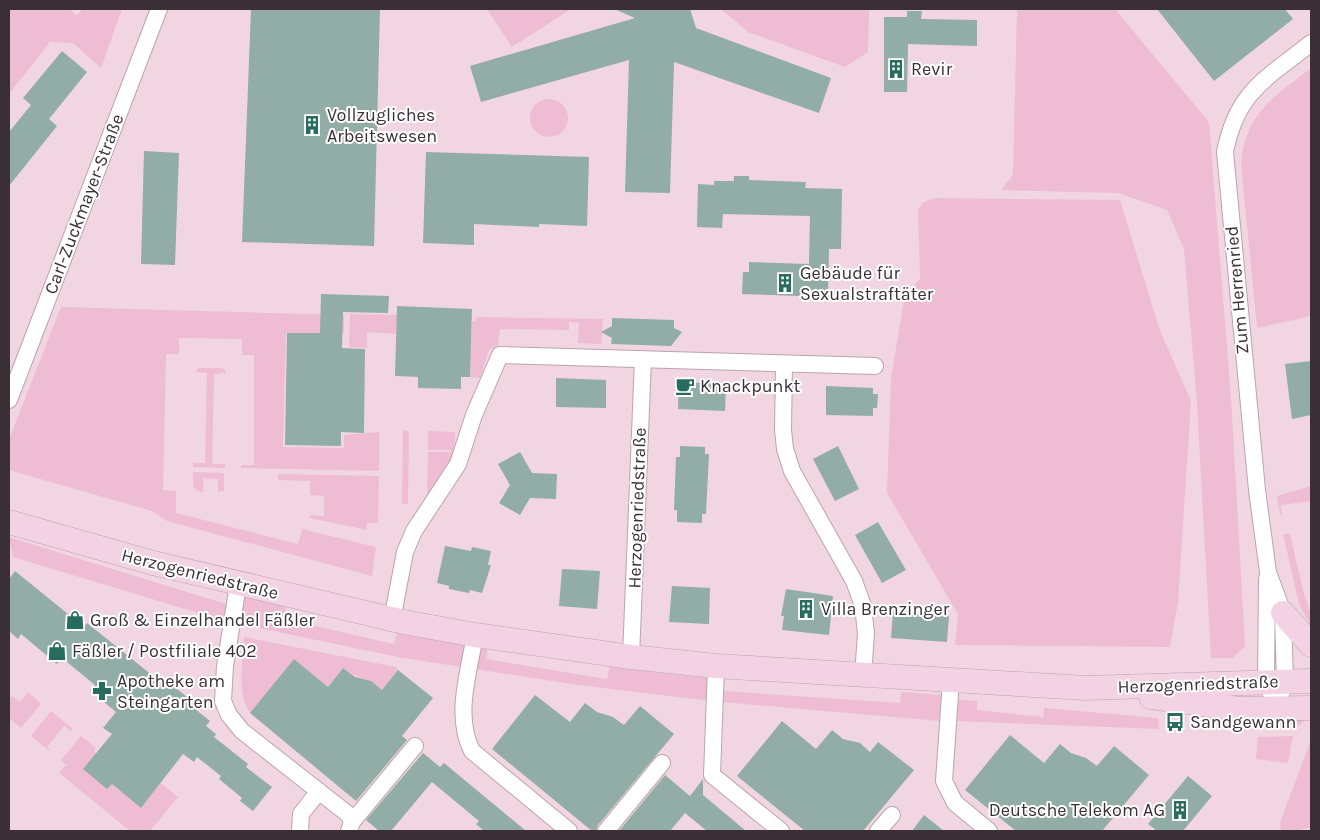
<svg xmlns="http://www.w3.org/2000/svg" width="1320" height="840" font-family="Karla,sans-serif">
<rect width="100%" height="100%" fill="#f1d6e2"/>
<path fill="#eebcd3" d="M9 9H69L77 15 83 9H122L101 68 73 43 50 42 9 94Z
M487 9H571L512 47Z
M721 9H869L868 52 845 67 748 32Z
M1017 9H1115L1209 122 1231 398 1245 646 1233 658H1211L1197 403 1184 249 1167 210 1118 193 1001 190 1013 175Z
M1311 68V316L1257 328 1241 164C1245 113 1274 97 1311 68Z
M530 118a19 19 0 1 1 38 0a19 19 0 1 1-38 0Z
M935 198 1120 200 1159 328 1191 401 1178 602 1170 647 955 645 958 614 887 493 891 378 905 294 920 279 918 210 924 202Z
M61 307 344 315V333H286L283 447 344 448V435L379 432V471L241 468V465H254V355H242V339L179 338V354H166L163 490 176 491V513L298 544 302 529 376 547 372 576 167 521 152 511 9 470V439Z
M350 314 397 315 396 334 367 332V348L349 347Z
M476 317 603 319 601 344 578 343 579 323 569 322V330L500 329 498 345 489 350 480 378 470 377 472 321H475Z
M198 368H222L225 370 226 373 214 374 212 464H225V468L193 467V463H205L207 373 195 372Z
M403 430 409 431 408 504H402Z
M428 431 455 432C456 462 443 474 427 499L428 452H451L450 450H428Z
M193 472 224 473V491L218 492V479L203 478V492L198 491 193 486Z
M278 474 379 476 378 523H367V530L310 518V515L324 516V496L310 495V481L278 480Z
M1311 486V501L1281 505 1282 515H1280L1277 496Z
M1283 534H1290L1303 590 1311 614V627L1299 604Z
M9 537 229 605 234 592 287 604 284 619 394 644 398 629 488 646 486 659 607 679 610 667 724 680 723 691 900 703 901 692 941 695 939 721 711 701 578 685 398 657 225 621 13 557Z
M244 637 396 667 398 670 382 690C370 680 356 678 343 668L328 687 294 659 250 713C236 692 243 662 244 637Z
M28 692 41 704 21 728 9 718V700L12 696 20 702Z
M955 699 977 701V710L1043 717 1044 708 1158 718 1159 729 953 721Z
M51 711 73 729 71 731 64 726 47 747 53 754 31 736Z
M1304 720 1300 725 1255 728 1246 721Z
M81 736 96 748 94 751 99 755 107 789 112 784 141 808 161 783 178 797 150 831H130L59 773 66 765 61 760Z
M1293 736 1288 763 1256 759 1258 737Z
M1311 740V827L1295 831H1281L1280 822Z"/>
<path fill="#91ada6" d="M251 9H380L374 246 242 242Z
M614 9H690L696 28 831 78 819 113 674 62 670 193 625 192 629 60 481 102 470 66 635 18Z
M1157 9H1285L1293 19 1214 81Z
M907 11H922L921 19 977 20V46L908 44 907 92H884V17H907Z
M62 51 87 72 49 119 57 126 9 186V132L31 105 23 98Z
M144 151 179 153 175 265 141 264Z
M426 152 589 157 587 226 539 224V227L474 224V245L423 243Z
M734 176H749V180L806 182 805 188 842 189 841 249H829L828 297 742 294 743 272H749V262L809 264 810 216 723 214 722 228 697 227 698 184 714 185V181H734Z
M321 294 389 296 388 313 343 312 342 348 365 349 364 433 341 432V446L285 445 287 333H320Z
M397 306 472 309 470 377H461V389L418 388V377L395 376Z
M612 318 674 320V328L682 332 671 346 611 344 612 338 601 332 612 326Z
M1311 361V415L1292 419 1285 364Z
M556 378 606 380V408L556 407Z
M679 382 726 384 725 411 678 409Z
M826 386 873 388V394H878L877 408H873V416L826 415Z
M680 446 705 447V454H709L706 514H702V523L677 522V510H674L676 457H680Z
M838 446 859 489 835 501 813 459Z
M520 452 532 473 557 474 556 499 530 498 520 515 499 503 510 485 498 464Z
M878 522 906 570 882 583 855 535Z
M445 546 471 551 472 547 491 551 488 565H491L482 593 470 590 469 593 449 589V586L437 583Z
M562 569 600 571 597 609 559 606Z
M15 571 84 627 87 623 168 688 171 684 198 706 195 709 210 721 206 726 216 734 214 737 248 764 246 767 272 787 253 811 240 801 242 798 219 779 221 776 197 757 194 762 183 754 141 808 112 784 107 789 83 769 112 734 103 728 116 712 90 690 95 685 62 658 57 664 21 634 18 639 9 631V579Z
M672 586 710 588 709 624 669 622Z
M786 589 833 596 829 635 782 630 784 616H781Z
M893 612 949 616 947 642 891 638Z
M294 659 328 687 343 668 355 677 371 681 382 690 398 670 433 698 402 736 407 740 356 801 250 713Z
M535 695 570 722 585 703 597 712 613 717 624 725 640 706 674 734 598 825 596 831H592L492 749Z
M782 721 816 749 832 730 843 739 860 743 870 752 878 742 914 770 863 831H805L737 776Z
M1010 735 1044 763 1060 744 1071 753 1086 758 1097 766 1114 746 1149 775 1102 831H1016L965 790Z
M423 753 440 767 444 763 526 831H484L476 824 479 821 432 782 391 831H379L366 820Z
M665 775 690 796 703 779V795L746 831H707L685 813 670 831H619Z
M1188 776 1212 796 1183 831H1157L1148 824Z
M924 815 944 831H912Z"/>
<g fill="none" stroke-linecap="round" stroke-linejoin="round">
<g stroke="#bba3ae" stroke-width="18">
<path id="street" d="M784 364 783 430 785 449 792 471 854 581 863 606 866 633 863 676
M9 400 159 9
M1267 579 1266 682 1270 692
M238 585 225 666 223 701 229 715 242 731 349 815 352 822 349 831
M392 620 405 552 414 531 458 464 474 415 500 355 875 366
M475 635C469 672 454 716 472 751L569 831
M631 657 643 359
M716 666 712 775 781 831
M951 680 944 781 955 803 989 831
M1276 709 1285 682 1283 613 1268 572 1257 490 1225 152C1237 91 1266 79 1311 43
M352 822 415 746
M300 831 301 814 319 791
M606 831 662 763
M878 831 892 815"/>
</g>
<g stroke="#bba3ae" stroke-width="25">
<path id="secondary" d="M9 522 153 563 404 622 475 635 631 657 716 666 1085 688 1311 681
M1283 613 1311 645
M1151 697 1239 709 1311 708"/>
</g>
<use href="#street" stroke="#fff" stroke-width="16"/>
<use href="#secondary" stroke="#f2d2e3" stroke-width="24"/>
</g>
<defs>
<g id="building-bare" transform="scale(1.5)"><path d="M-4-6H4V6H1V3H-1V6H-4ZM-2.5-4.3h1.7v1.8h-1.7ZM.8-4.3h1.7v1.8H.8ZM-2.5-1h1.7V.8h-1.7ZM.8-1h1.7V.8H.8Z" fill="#286c5f" stroke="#fff" stroke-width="2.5" paint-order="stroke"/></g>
<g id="cafe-bare" transform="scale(1.5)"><path d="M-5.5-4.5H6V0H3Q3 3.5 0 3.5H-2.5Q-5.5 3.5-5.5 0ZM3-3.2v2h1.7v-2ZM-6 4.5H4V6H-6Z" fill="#286c5f" stroke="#fff" stroke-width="2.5" paint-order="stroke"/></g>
<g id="shop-bare" transform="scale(1.5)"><path d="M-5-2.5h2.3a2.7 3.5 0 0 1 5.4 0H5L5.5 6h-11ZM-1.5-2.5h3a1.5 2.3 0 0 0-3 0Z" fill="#286c5f" stroke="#fff" stroke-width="2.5" paint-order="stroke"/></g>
<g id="pharmacy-bare" transform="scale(1.5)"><path d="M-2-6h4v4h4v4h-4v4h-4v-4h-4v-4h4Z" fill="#286c5f" stroke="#fff" stroke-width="2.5" paint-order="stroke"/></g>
<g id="bus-bare" transform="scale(1.5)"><path d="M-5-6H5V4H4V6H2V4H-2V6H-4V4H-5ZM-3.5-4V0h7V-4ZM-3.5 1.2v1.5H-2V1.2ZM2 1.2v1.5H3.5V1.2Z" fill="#286c5f" stroke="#fff" stroke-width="2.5" paint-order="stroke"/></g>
</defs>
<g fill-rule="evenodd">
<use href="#building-bare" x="896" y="69"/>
<use href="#building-bare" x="312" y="125"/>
<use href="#building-bare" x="785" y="283"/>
<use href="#cafe-bare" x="685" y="386"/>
<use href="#building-bare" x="806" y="609"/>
<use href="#shop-bare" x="75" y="620"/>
<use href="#shop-bare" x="57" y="651"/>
<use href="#pharmacy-bare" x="102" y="691"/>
<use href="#bus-bare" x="1175" y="722"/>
<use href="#building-bare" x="1180" y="810"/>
</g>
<g text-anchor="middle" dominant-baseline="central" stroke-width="4" stroke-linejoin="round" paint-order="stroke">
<g font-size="18" fill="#392f34" stroke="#fff" text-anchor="start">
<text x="911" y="69">Revir</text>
<text x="327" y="115">Vollzugliches<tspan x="327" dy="21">Arbeitswesen</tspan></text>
<text x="800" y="273">Gebäude für<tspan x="800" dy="21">Sexualstraftäter</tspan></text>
<text x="700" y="386">Knackpunkt</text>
<text x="821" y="609">Villa Brenzinger</text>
<text x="90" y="620">Groß &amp; Einzelhandel Fäßler</text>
<text x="72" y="651">Fäßler / Postfiliale 402</text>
<text x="117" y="681">Apotheke am<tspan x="117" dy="21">Steingarten</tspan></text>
<text x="1190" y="722">Sandgewann</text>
<text x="1165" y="810" text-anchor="end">Deutsche Telekom AG</text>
</g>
<g font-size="18" fill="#392f34" stroke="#fff">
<text transform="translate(84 204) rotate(-69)">Carl-Zuckmayer-Straße</text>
<text transform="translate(1237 290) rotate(-95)">Zum Herrenried</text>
<text transform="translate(637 508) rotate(-88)">Herzogenriedstraße</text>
<text transform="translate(200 574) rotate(14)">Herzogenriedstraße</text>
<text transform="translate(1198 684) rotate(-2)">Herzogenriedstraße</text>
</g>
</g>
<rect width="1320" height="840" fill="none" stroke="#392f34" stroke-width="20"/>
</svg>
